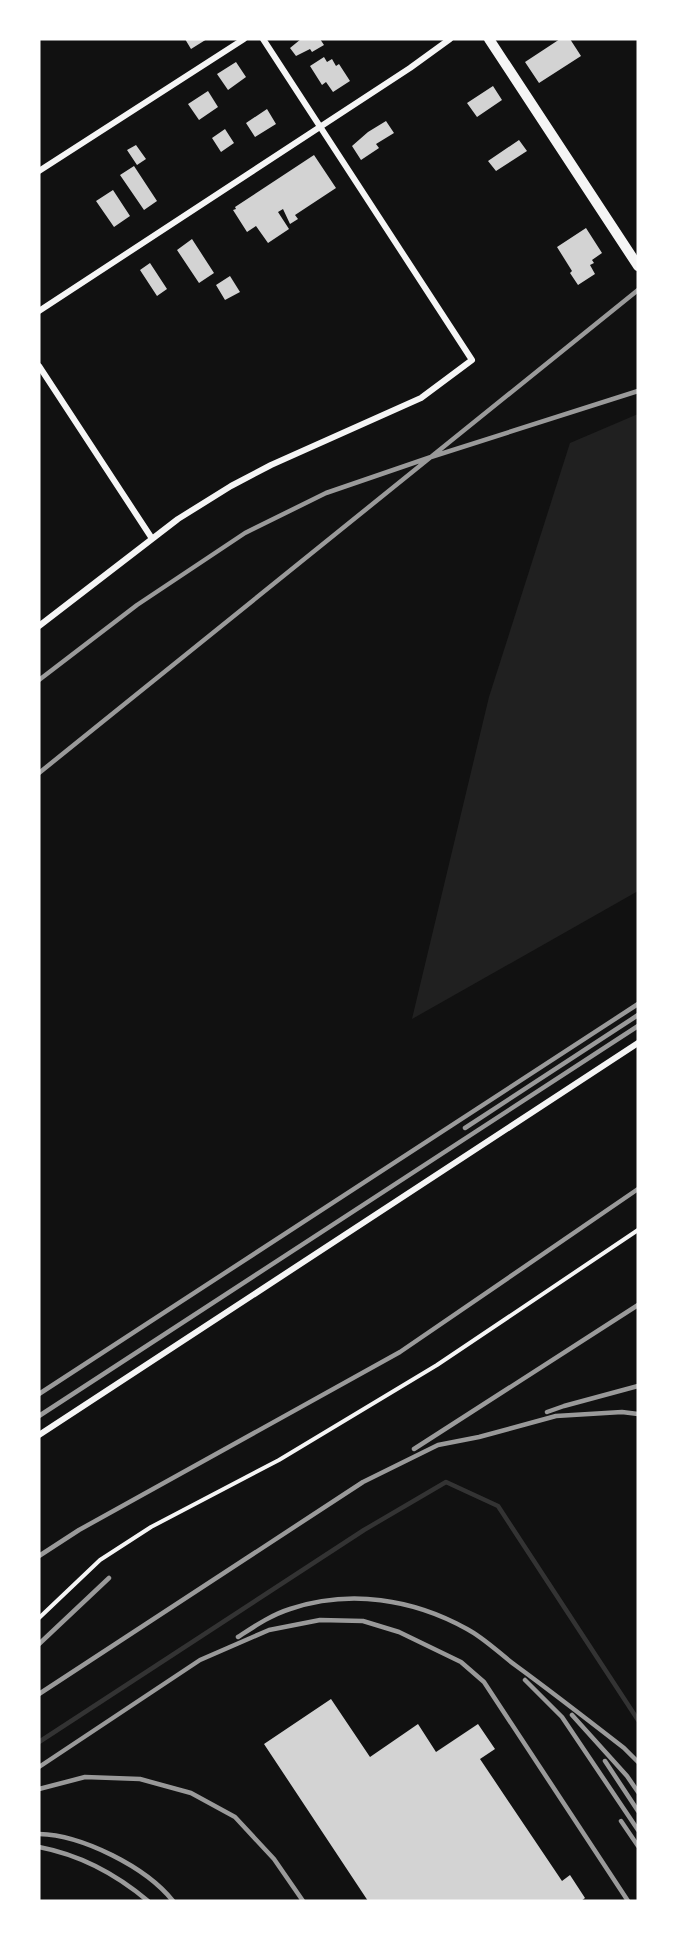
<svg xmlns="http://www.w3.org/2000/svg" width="677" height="1940" font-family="'Asap Condensed',sans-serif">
<rect width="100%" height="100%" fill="#111"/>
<path fill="#202020" d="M638 414V891L412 1019 489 697 570 443Z"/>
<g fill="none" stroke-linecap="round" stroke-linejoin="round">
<path stroke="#333" stroke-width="4.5" d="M39 1742 364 1530 446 1482 498 1506 638 1720"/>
</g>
<path fill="#d3d3d3" d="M185 39H207L191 49Z
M301 39H320L324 45 312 52 310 49 296 56 290 48Z
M560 39H570L581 56 539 83 525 62Z
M324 57 327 62 332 59 336 66 339 64 350 81 333 92 326 82 322 85 310 66Z
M236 62 246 77 228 90 217 74Z
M493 86 502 100 477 117 467 103Z
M208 91 218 107 199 120 188 104Z
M267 109 276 124 255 137 246 123Z
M386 121 394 133 376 144 379 148 361 160 352 146 368 132Z
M225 129 234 143 221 152 212 138Z
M519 140 527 151 496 171 488 161Z
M136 145 146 159 137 165 127 150Z
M314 155 336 188 295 215 298 219 290 224 283 209 278 212 289 229 268 243 256 226 247 232 233 210 236 209 235 207Z
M134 166 157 201 144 210 120 175Z
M113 190 130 216 114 227 96 201Z
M586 228 602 253 592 260 594 263 590 265 595 274 578 285 570 273 572 271 557 247Z
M192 239 214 273 199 283 177 250Z
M150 263 167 289 157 296 140 270Z
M230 276 240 292 225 300 216 285Z
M331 1699 370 1757 418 1724 436 1752 478 1724 495 1749 480 1759 562 1881 570 1875 585 1898 581 1901H368L264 1744Z"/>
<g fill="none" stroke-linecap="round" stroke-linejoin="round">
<path stroke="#f5f5f5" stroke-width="4" d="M39 1618 100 1560 151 1527 279 1460 437 1365 638 1230"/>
<path stroke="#f5f5f5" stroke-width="6" d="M39 171 244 39
M39 311 410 68 450 39
M39 366 151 537
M39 626 178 519 231 486 271 465 421 398 472 360 263 39
M39 1435 638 1043"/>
<path stroke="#f5f5f5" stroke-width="10" d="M489 39 638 266"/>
<path stroke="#9a9a9a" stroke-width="4.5" d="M39 680 137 605 245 533 326 493 431 457 638 391
M39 773 638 290
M465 1128 638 1015
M39 1394 638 1004
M547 1412 564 1406 638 1386
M39 1416 638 1026
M414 1449 638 1305
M39 1556 79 1530 400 1352 638 1189
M238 1637C255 1626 271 1615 290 1609 350 1589 413 1599 467 1629 484 1638 499 1653 515 1665 552 1692 588 1720 624 1748L638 1762
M39 1644 109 1578
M525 1680 562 1717 638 1830
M39 1694 363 1482 438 1445 479 1437 556 1416 622 1412 638 1414
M572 1715 627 1776 638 1792
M605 1761 638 1811
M39 1767 200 1660 269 1630 320 1620 363 1621 399 1632 461 1662 484 1682 628 1901
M39 1789 85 1777 140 1779 191 1793 235 1817 274 1859 303 1901
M621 1821 638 1846
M39 1834C82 1835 146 1867 173 1901
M39 1847C81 1855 116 1874 148 1901"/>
</g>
<rect width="677" height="1940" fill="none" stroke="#ffffff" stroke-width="81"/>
</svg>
